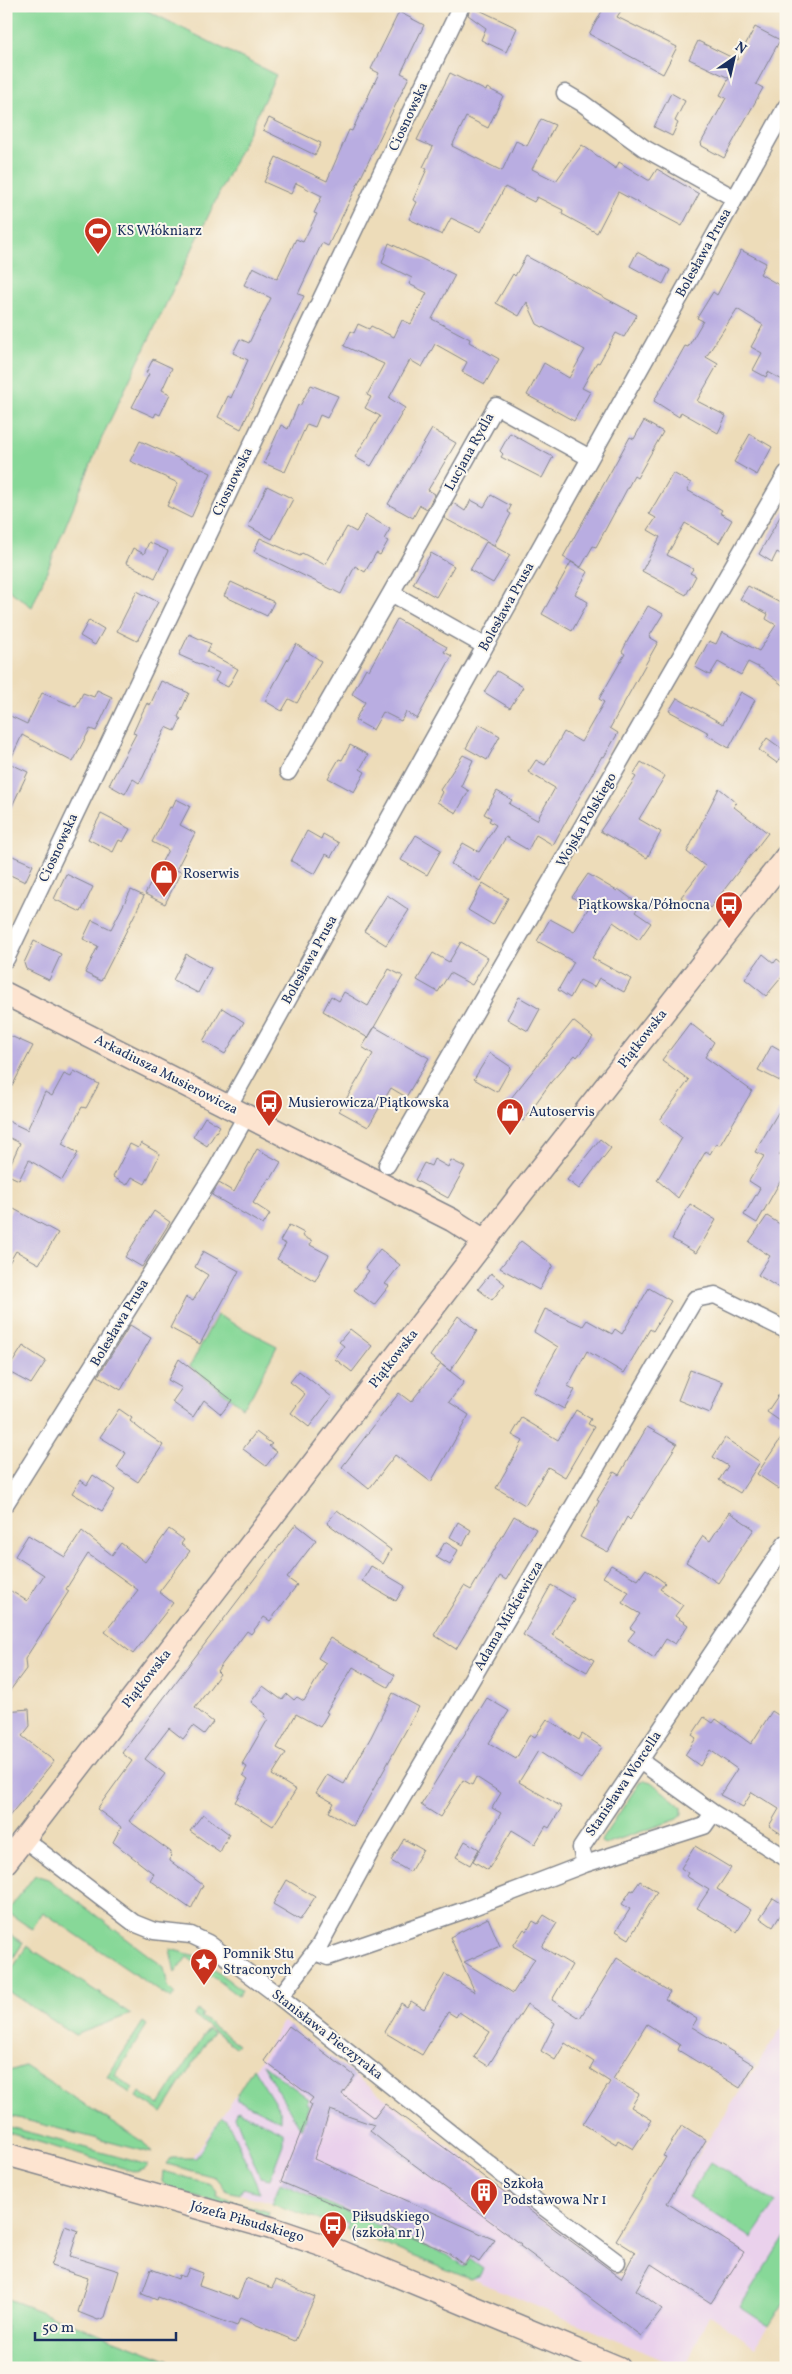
<svg xmlns="http://www.w3.org/2000/svg" width="792" height="2374" font-family="Vollkorn,serif">
<rect width="100%" height="100%" fill="#fbf7ec"/>
<filter id="ink" filterUnits="userSpaceOnUse"><feTurbulence type="fractalNoise" baseFrequency=".02" numOctaves="2"/><feDisplacementMap in="SourceGraphic" scale="10" xChannelSelector="R" yChannelSelector="G"/><feConvolveMatrix kernelMatrix="1 2 1 2 8 2 1 2 1" color-interpolation-filters="sRGB"/></filter>
<filter id="wash" filterUnits="userSpaceOnUse"><feTurbulence type="fractalNoise" baseFrequency=".0096" numOctaves="4" result="noise"/><feDisplacementMap in="SourceGraphic" scale="20" xChannelSelector="R" yChannelSelector="G"/><feGaussianBlur stdDeviation="1.12" result="paint"/><feColorMatrix in="noise" values="0 0 0 0 0 0 0 0 0 0 0 0 0 0 0 0 0 1.4 0 .05"/><feComposite in="paint" operator="in"/></filter>
<g filter="url(#wash)">
<rect width="100%" height="100%" fill="#eddcb9"/>
<path fill="#ead1ec" d="M283 2021 620 2277 634 2253 786 2021V2301L755 2347 709 2314 685 2368H682L378 2239 275 2203 227 2191 215 2176 188 2164 259 2063Z"/>
<path fill="#87d898" stroke="#51847b" d="M6 6H138L276 75 103 435 32 607 6 588Z
M217 1315 277 1346 252 1395 242 1407 190 1366Z
M644 1780 651 1782 682 1807V1814L678 1819 605 1844 601 1842 602 1839 640 1782Z
M35 1875 48 1879 164 1967 168 1987 175 1994 171 1999 43 1912 32 1929 7 1912Z
M6 1932 23 1943 6 1969Z
M27 1946 131 2014 75 2035 6 1990V1978Z
M170 1949 196 1956 242 1990 238 1996 187 1957 175 1973Z
M198 2010 203 2014 201 2017 238 2044 235 2047 194 2016Z
M143 2022 147 2025 115 2076 133 2088 130 2093 107 2077Z
M208 2029 213 2032 162 2113 137 2097 140 2092 159 2105Z
M262 2064 309 2099 306 2103 309 2105 301 2129Z
M25 2066 143 2142 152 2153 6 2115V2072Z
M253 2068 281 2113V2121L238 2100 237 2094Z
M238 2111 283 2132V2144L270 2179 260 2177 235 2116Z
M222 2117 227 2120 260 2192 242 2188 239 2194 227 2191 215 2177 167 2164 171 2158H196Z
M6 2126 148 2165 144 2169 136 2172 6 2132Z
M711 2162 776 2203 752 2238 688 2197Z
M163 2171 211 2184 218 2192 217 2196 269 2212 268 2217 171 2190 162 2182Z
M280 2183 449 2256 464 2267 471 2259 483 2268 480 2275 470 2279 346 2229 348 2223 339 2220 337 2225 272 2204Z
M786 2234V2299L769 2326 740 2307Z
M6 2298 170 2361 167 2368H6Z"/>
<g id="blocks">
<path fill="#b9ade1" d="M471 6 517 28 506 52 481 40 486 28 468 15Z
M605 6H624L617 17 677 47 663 74 589 34Z
M399 12 424 25 401 73 409 77 328 246 322 243 298 294 304 296 241 429 218 417 228 396 231 398 248 360 233 353 240 339 249 343 271 298 244 285 253 267 277 279 296 239 303 242 317 214 314 213 322 196 296 183 291 194 264 182 276 157 327 181 349 130 352 131 379 73 371 69Z
M755 27 780 40 756 84 763 88 724 158 702 146 701 143 726 98 720 95 729 78 689 59 698 41 737 60Z
M450 73 486 91 487 88 503 96 488 128 466 117 452 146 502 171 516 141 527 146 541 119 555 125 532 169 556 181 582 145 616 169 619 162 648 180H650L657 169 699 194 682 226 618 192 597 233 562 214 563 210 537 197 534 202 505 187 481 232 451 218 442 235 409 219 417 202 413 200 427 169 423 167 433 147 417 140Z
M671 93 685 101 675 121 678 123 672 136 654 127Z
M269 118 321 143 315 155 263 130Z
M389 243 455 275 432 319 470 339 469 342 499 359 485 384 462 372 467 362 435 344 422 367 410 360 389 398 405 408 371 466 355 457 380 416 365 408 371 397 367 395 384 364 344 346 351 331 354 333 358 324 369 329 371 326 394 337 402 320 411 324 427 293 409 284 412 278 382 263Z
M741 250 766 263 760 274 786 289V382L768 372 766 377 753 370 762 353 751 347 763 325 737 309 706 357 718 364 697 401 726 416 718 433 681 412 679 417 654 401 685 346 688 347 703 321 697 318 713 292 717 295Z
M637 252 670 270 663 284 630 266Z
M526 256 637 315 624 337 616 333 599 363 597 362 582 388 590 392 574 421 527 395 544 363 569 378 585 350 537 324 527 302 519 316 496 303 513 274 515 276Z
M153 359 172 368 162 390 170 394 160 415 156 413 154 417 132 407 149 374 146 373Z
M311 385 338 396 327 418 320 415 315 427 307 424 285 472 264 463 281 425 288 429 298 405 300 406Z
M644 421 663 432 637 478 634 476 596 547 593 546 581 567 563 557 630 437 634 439Z
M432 429 456 443 428 490 435 494 427 509 420 505 413 518 388 504Z
M510 433 553 457 542 478 501 457 503 454 500 451Z
M750 434 772 447 757 475 734 462Z
M140 441 211 473 191 518 167 506 178 483 130 461Z
M673 473 691 483 687 490 722 510 720 513 732 520 719 543 685 523 667 555 693 569 690 573 696 576 686 595 642 571 660 537 648 530 656 518 649 514Z
M267 486 293 499 272 539 248 526Z
M491 495 511 506 508 512 511 514 494 545 444 518 453 503 465 511 471 500 484 507Z
M786 506V557L777 552 772 562 759 554Z
M366 515 390 529 384 539 388 541 380 555 376 553 365 572 355 566 341 594 254 551 260 538 300 556 302 553 325 565 347 527 356 532Z
M149 542 168 551 155 578 126 563 133 548 144 554Z
M486 542 510 555 493 583 470 570Z
M431 553 454 566 436 597 413 584Z
M571 562 588 572 575 594 588 602 572 631 542 614Z
M231 582 274 602 267 616 224 596Z
M748 586 786 606V688L762 669 748 662 741 675 718 662 710 675 695 667 709 641 716 644 722 632 759 651 776 625 766 619 768 614 740 599Z
M137 591 158 602 137 641 117 631Z
M648 606 663 614 649 637 658 642 610 728 618 733 604 757 602 756 553 845 536 835 528 850 506 837 480 881 451 864 463 843 479 852 496 825 489 821 491 818 484 814 497 791 512 800 509 804 537 820 555 788 528 772 536 760 545 765 564 732 581 742 604 702 599 699 625 654 622 652 628 640Z
M397 619 447 647 444 652 452 656 417 719 406 712 401 721 383 712 373 730 355 720 365 702 352 694 366 668 369 670Z
M89 620 104 629 95 645 80 636Z
M189 634 211 644 207 652 238 669 228 687 215 681 219 673 179 655Z
M296 644 321 661 297 703 289 699 282 711 265 701Z
M497 671 523 687 510 708 484 692Z
M161 681 189 693 178 717 181 719 175 731 166 727 143 777 139 783 133 779 125 794 109 785 136 734 133 733 142 713 147 703 150 705Z
M97 690 112 697 96 731 90 729 73 762 22 735 9 763 28 772 6 819V714L27 724 42 693 76 707 83 693 94 697Z
M741 692 755 700 729 748 707 735 709 733 669 711 677 698 723 724Z
M479 724 500 736 487 760 466 748Z
M767 738 785 751 777 763 759 750Z
M350 745 368 755 360 769 365 772 354 792 328 778 339 759 342 760Z
M463 755 473 760 461 786 469 791 456 813 437 802 442 792 440 790Z
M641 762 665 776 639 819 661 832 647 858 600 831 636 777 633 775Z
M719 788 736 802 734 807 768 833 710 908 703 902 697 910 681 897 705 866 687 852Z
M176 799 190 806 180 825 195 833 176 870 181 872 165 904 145 894 168 850 152 842 170 807 172 808Z
M101 814 130 829 123 842 119 840 113 852 88 839Z
M307 831 321 839 323 834 339 843 331 857 326 854 315 874 291 861Z
M416 835 441 850 427 875 401 860Z
M6 853 33 865 25 882 6 873Z
M66 874 93 887 81 912 54 899Z
M588 874 617 891 618 889 640 905 635 912 651 923 639 940 613 922 592 958 631 979 624 992 599 978 594 987 580 980 570 998 558 990 574 962 537 941 550 919 574 932 589 907 572 897Z
M483 883 508 898 493 925 468 910Z
M131 890 144 896 101 981 85 973 98 946 83 939 92 920 111 929Z
M387 895 409 910 386 945 364 931Z
M34 941 61 954 49 980 26 969 24 963Z
M461 942 488 958 472 985 450 973 438 992 417 980 433 953 449 962Z
M186 954 211 968 198 993 173 980Z
M763 954 774 963 777 959 786 966V972L766 996 745 979Z
M389 969 403 976 368 1038 323 1011 331 996 339 1001 344 992 368 1006Z
M519 997 540 1009 528 1031 507 1019Z
M222 1008 244 1022 225 1054 203 1041Z
M573 1021 593 1037 577 1057 575 1055 551 1082 523 1121 503 1108Z
M690 1023 714 1042 705 1057 752 1091 720 1145 716 1144 710 1154 706 1151 678 1198 657 1180 682 1138 660 1120 689 1080 662 1060Z
M375 1027 429 1058 406 1097 391 1088 368 1127 339 1111 373 1054 362 1047Z
M6 1034 33 1046 6 1098Z
M772 1045 786 1053V1084L758 1070Z
M490 1053 511 1067 497 1092 474 1079Z
M74 1071 99 1084 86 1108 82 1107 62 1144 78 1153 62 1180 29 1160 19 1180 6 1174 20 1143 6 1136V1120L27 1130 45 1092 52 1096 64 1074 71 1077Z
M786 1099V1144L779 1155 786 1159V1171L757 1223 744 1215 760 1188 749 1181 764 1156 755 1152Z
M205 1117 220 1126 207 1146 193 1137Z
M600 1139 611 1148 579 1189 567 1180Z
M141 1143 160 1154 145 1184 132 1177 127 1185 113 1177 130 1144 138 1148Z
M257 1149 281 1162 271 1179 269 1178 253 1203 270 1214 263 1225 212 1195 219 1183 234 1192Z
M434 1159 448 1167 451 1160 465 1167 448 1198 415 1180 424 1163 431 1166Z
M690 1204 716 1220 696 1253 672 1239Z
M12 1208 58 1233 39 1264 16 1251 6 1268V1217Z
M154 1211 170 1222 142 1267 125 1257Z
M767 1216 786 1228V1277L779 1288 758 1275 770 1256 749 1242Z
M289 1225 304 1233 302 1236 312 1241 310 1245 329 1255 315 1281 277 1259 286 1244 280 1241Z
M521 1241 553 1265 539 1290 500 1268Z
M380 1249 400 1265 385 1284 389 1286 374 1305 354 1290 369 1271 365 1268Z
M203 1251 239 1271 200 1344 170 1328 186 1297 193 1301 208 1275 195 1267Z
M491 1273 505 1284 492 1300 478 1289Z
M649 1288 671 1301 653 1331 650 1329 624 1373 587 1351 568 1386 575 1390 564 1409 533 1392 558 1347 534 1332 545 1309 583 1326 587 1320 612 1334 615 1329 622 1334Z
M458 1316 477 1331 450 1371 430 1356Z
M130 1325 151 1338 121 1390 98 1376Z
M350 1329 372 1346 352 1372 335 1359 344 1346 339 1342Z
M23 1346 46 1361 31 1384 7 1371Z
M179 1359 232 1400 221 1414 204 1400 193 1417 172 1402 182 1388 168 1380Z
M441 1364 464 1382 449 1402 469 1415 431 1482 395 1455 369 1489 342 1467 399 1393 411 1402Z
M690 1370 723 1382 710 1413 678 1400Z
M299 1371 332 1397 309 1427 291 1413 305 1394 290 1382Z
M786 1384V1413L780 1421 767 1412Z
M119 1409 132 1418 130 1421 140 1429 163 1445 138 1482 117 1468 126 1453 100 1437Z
M576 1410 591 1419 588 1424 594 1427 565 1477 548 1467 525 1505 496 1488 523 1441 512 1435 522 1418 558 1440Z
M647 1427 677 1444 630 1520 627 1517 608 1552 580 1537 599 1501 597 1500 614 1472 619 1475Z
M786 1431V1479L779 1489 757 1474Z
M256 1432 272 1444 269 1446 277 1452 266 1466 243 1449Z
M725 1438 760 1462 740 1493 719 1480 728 1466 713 1457Z
M93 1475 115 1490 102 1511 72 1493 80 1480 87 1485Z
M337 1510 391 1550 383 1564 327 1523Z
M729 1512 754 1529 718 1583 686 1562 703 1536 710 1541Z
M514 1516 536 1529 506 1580 500 1576 456 1649 434 1635 464 1586 471 1590Z
M458 1522 471 1530 463 1545 450 1537Z
M296 1524 316 1540 287 1578 297 1585 270 1621 264 1617 251 1634 247 1631 217 1671 220 1674 195 1708 213 1722 204 1734 193 1726 183 1739 169 1728 145 1759 165 1774 129 1821 171 1852 170 1861 203 1885 191 1909 150 1880 154 1874 113 1842 121 1827 97 1809 132 1761 122 1753Z
M169 1529 184 1540 181 1544 190 1551 159 1592 173 1603 133 1654 105 1632 138 1590 88 1554 66 1589 69 1591 25 1659 26 1669 6 1696V1588L27 1601 44 1575 15 1556 28 1535 65 1557 82 1531 112 1555 121 1543 145 1562Z
M445 1542 458 1550 450 1565 436 1557Z
M611 1565 638 1580 646 1569 665 1583 660 1589 683 1605 675 1616 688 1625 675 1644 666 1639 654 1658 628 1640 635 1631 630 1628 640 1614 622 1603 629 1592 603 1577Z
M371 1566 405 1586 396 1601 362 1581Z
M551 1585 574 1599 552 1635 594 1660 587 1672 523 1635Z
M330 1638 395 1675 388 1687 353 1667 326 1712 328 1713 320 1727 296 1714 277 1748 286 1753 272 1775 296 1790 273 1826 235 1802 248 1779 243 1775 247 1767 242 1764 268 1719 264 1716 266 1714 251 1702 263 1686 282 1700 287 1694 294 1700 297 1697 304 1701 326 1663 318 1658Z
M393 1693 419 1707 353 1826 329 1812 334 1803 316 1793 327 1775 344 1784 371 1737Z
M487 1698 509 1711 489 1743 516 1759 530 1734 535 1737 547 1719 579 1740 582 1734 602 1747 581 1779 538 1751 519 1782 562 1807 549 1828 546 1826 535 1844 512 1830 488 1870 473 1861 501 1813 492 1808 501 1793 476 1777 472 1785 463 1780 440 1817 421 1805Z
M29 1709 30 1726 22 1736 54 1761 6 1820V1711Z
M772 1711 786 1720V1837L769 1826 779 1809 752 1792 743 1807 720 1795 737 1769 710 1750 700 1766 685 1755 696 1738 692 1735 704 1717 713 1723 716 1719 751 1744Z
M203 1814 229 1834 220 1852 190 1831Z
M404 1839 423 1850 410 1872 391 1861Z
M465 1841 479 1849 470 1865 456 1857Z
M695 1846 731 1868 717 1889 751 1910 737 1932 697 1908 709 1890 686 1876 688 1873 681 1868Z
M287 1880 315 1897 300 1920 273 1904Z
M640 1881 657 1892 629 1939 616 1931 630 1909 622 1904 631 1890 633 1891Z
M773 1898 786 1906 773 1927 760 1918Z
M544 1915 557 1923 542 1947 572 1965 552 2000 580 2018 617 1958 670 1992 665 1999 697 2019 692 2027 754 2065 740 2088 678 2050 680 2045 647 2024 613 2079 639 2094 631 2107 652 2120 633 2149 618 2140 616 2144 583 2124 610 2082 590 2069 594 2062 565 2043 555 2060 541 2051 555 2023 527 2004 488 2066 474 2057 490 2032 459 2012 456 2017 448 2012 422 2055 384 2032 401 2003 407 2007 411 2001 424 2009 445 1974 475 1992 450 1937 488 1918 500 1946 464 1962 513 1993 535 1959 513 1946 524 1929 527 1931 533 1921 538 1924Z
M289 2026 355 2076 342 2094 374 2118 385 2104 621 2278 635 2252 616 2240 666 2157 663 2156 682 2125 706 2140 667 2203 744 2252 711 2303 651 2264 636 2290 662 2309 641 2336 520 2246 521 2244 385 2143 370 2131 374 2125 330 2110 314 2159 495 2240 479 2262 470 2256 464 2265 447 2252 281 2182 312 2105 309 2103 313 2098 264 2061Z
M65 2226 78 2231 70 2256 119 2271 105 2317 98 2320 78 2312 88 2278 51 2266Z
M189 2268 203 2273 199 2285 238 2299 246 2278 272 2288 276 2280 315 2297 295 2341 240 2318 237 2326 158 2297 157 2300 142 2294 151 2269 178 2279 179 2275 185 2277Z"/>
</g>
</g>
<g filter="url(#ink)">
<use href="#blocks" fill-opacity="0" stroke="#84868c" stroke-width="1"/>
<g fill="none" stroke-linecap="round" stroke-linejoin="round">
<g stroke="#84868c" stroke-width="19">
<path id="street" d="M565 93 582 103 644 148 734 198
M391 593 485 646
M288 772 391 593 496 406 590 458
M6 959 461 6
M228 1107 786 107
M387 1165 786 474
M6 1503 217 1168 246 1116
M640 1761 713 1813
M24 1839 134 1923 154 1931 191 1935 208 1943 280 1997 533 2199 617 2262
M585 1864 581 1848 786 1543
M315 1952 328 1957 468 1909 585 1864 704 1826 713 1813 786 1858
M280 1997 319 1946 372 1849 695 1299 715 1295 786 1330"/>
</g>
<g stroke="#84868c" stroke-width="25">
<path id="secondary" d="M6 994 452 1220 485 1241
M6 1862 524 1190 786 857
M6 2154 271 2228 333 2249 619 2368"/>
</g>
<use href="#street" stroke="#fff" stroke-width="16"/>
<use href="#secondary" stroke="#fde4d0" stroke-width="22"/>
</g>
</g>
<defs>
<g id="stadium-pin" transform="scale(1.4375)"><path d="M0 17L-7.5 6A9.5 9.5 0 1 1 7.5 6Z" fill="#c8321e" stroke="#fbf7ec"/><path d="M0-5a6.5 5 0 1 0 0 10a6.5 5 0 1 0 0-10ZM-3.5-1.8h7v3.6h-7Z" fill="#fff"/></g>
<g id="shop-pin" transform="scale(1.4375)"><path d="M0 17L-7.5 6A9.5 9.5 0 1 1 7.5 6Z" fill="#c8321e" stroke="#fbf7ec"/><path d="M-5-2.5h2.3a2.7 3.5 0 0 1 5.4 0H5L5.5 6h-11ZM-1.5-2.5h3a1.5 2.3 0 0 0-3 0Z" fill="#fff"/></g>
<g id="bus-pin" transform="scale(1.4375)"><path d="M0 17L-7.5 6A9.5 9.5 0 1 1 7.5 6Z" fill="#c8321e" stroke="#fbf7ec"/><path d="M-5-6H5V4H4V6H2V4H-2V6H-4V4H-5ZM-3.5-4V0h7V-4ZM-3.5 1.2v1.5H-2V1.2ZM2 1.2v1.5H3.5V1.2Z" fill="#fff"/></g>
<g id="sight-pin" transform="scale(1.4375)"><path d="M0 17L-7.5 6A9.5 9.5 0 1 1 7.5 6Z" fill="#c8321e" stroke="#fbf7ec"/><path d="M0-6L1.8-2.2L6-1.7L2.9 1.2L3.7 5.4L0 3.3L-3.7 5.4L-2.9 1.2L-6-1.7L-1.8-2.2Z" fill="#fff"/></g>
<g id="building-pin" transform="scale(1.4375)"><path d="M0 17L-7.5 6A9.5 9.5 0 1 1 7.5 6Z" fill="#c8321e" stroke="#fbf7ec"/><path d="M-4-6H4V6H1V3H-1V6H-4ZM-2.5-4.3h1.7v1.8h-1.7ZM.8-4.3h1.7v1.8H.8ZM-2.5-1h1.7V.8h-1.7ZM.8-1h1.7V.8H.8Z" fill="#fff"/></g>
</defs>
<g fill-rule="evenodd">
<use href="#stadium-pin" x="98" y="231"/>
<use href="#shop-pin" x="164" y="874"/>
<use href="#bus-pin" x="729" y="905"/>
<use href="#bus-pin" x="269" y="1103"/>
<use href="#shop-pin" x="510" y="1112"/>
<use href="#sight-pin" x="204" y="1962"/>
<use href="#building-pin" x="484" y="2192"/>
<use href="#bus-pin" x="333" y="2225"/>
</g>
<g text-anchor="middle" dominant-baseline="central" stroke-width="4" stroke-linejoin="round" paint-order="stroke">
<g font-size="14" fill="#1b2f5e" stroke="#fbf7ec">
<text transform="translate(409 117) rotate(-65)">Ciosnowska</text>
<text transform="translate(704 253) rotate(-61)">Bolesława Prusa</text>
<text transform="translate(470 452) rotate(-61)">Lucjana Rydla</text>
<text transform="translate(233 482) rotate(-64)">Ciosnowska</text>
<text transform="translate(507 607) rotate(-61)">Bolesława Prusa</text>
<text transform="translate(587 820) rotate(-60)">Wojska Polskiego</text>
<text transform="translate(59 848) rotate(-65)">Ciosnowska</text>
<text transform="translate(310 960) rotate(-61)">Bolesława Prusa</text>
<text transform="translate(643 1039) rotate(-52)">Piątkowska</text>
<text transform="translate(166 1075) rotate(27)">Arkadiusza Musierowicza</text>
<text transform="translate(120 1323) rotate(-59)">Bolesława Prusa</text>
<text transform="translate(394 1359) rotate(-52)">Piątkowska</text>
<text transform="translate(509 1616) rotate(-60)">Adama Mickiewicza</text>
<text transform="translate(147 1679) rotate(-52)">Piątkowska</text>
<text transform="translate(624 1784) rotate(-56)">Stanisława Worcella</text>
<text transform="translate(327 2035) rotate(38)">Stanisława Pieczyraka</text>
<text transform="translate(247 2222) rotate(16)">Józefa Piłsudskiego</text>
</g>
<g font-size="14" fill="#1b2f5e" stroke="#fbf7ec" text-anchor="start">
<text x="117" y="231">KS Włókniarz</text>
<text x="183" y="874">Roserwis</text>
<text x="710" y="905" text-anchor="end">Piątkowska/Północna</text>
<text x="288" y="1103">Musierowicza/Piątkowska</text>
<text x="529" y="1112">Autoservis</text>
<text x="223" y="1954">Pomnik Stu<tspan x="223" dy="16">Straconych</tspan></text>
<text x="503" y="2184">Szkoła<tspan x="503" dy="16">Podstawowa Nr 1</tspan></text>
<text x="352" y="2217">Piłsudskiego<tspan x="352" dy="16">(szkoła nr 1)</tspan></text>
</g>
</g>
<rect width="792" height="2374" fill="none" stroke="#fbf7ec" stroke-width="25"/>
<g transform="translate(734 58) rotate(34)" stroke="#fbf7ec" stroke-width="4" paint-order="stroke">
<path d="M0-4L9 19L0 12L-9 19Z" fill="#1b2f5e"/>
<text y="-8" font-size="14" font-weight="bold" text-anchor="middle" fill="#1b2f5e">N</text>
</g>
<path d="M35 2332v8h141v-8" fill="none" stroke="#1b2f5e" stroke-width="2.5"/>
<text x="42" y="2332" font-size="15" fill="#1b2f5e" stroke="#fbf7ec" stroke-width="4" paint-order="stroke">50 m</text>
</svg>
